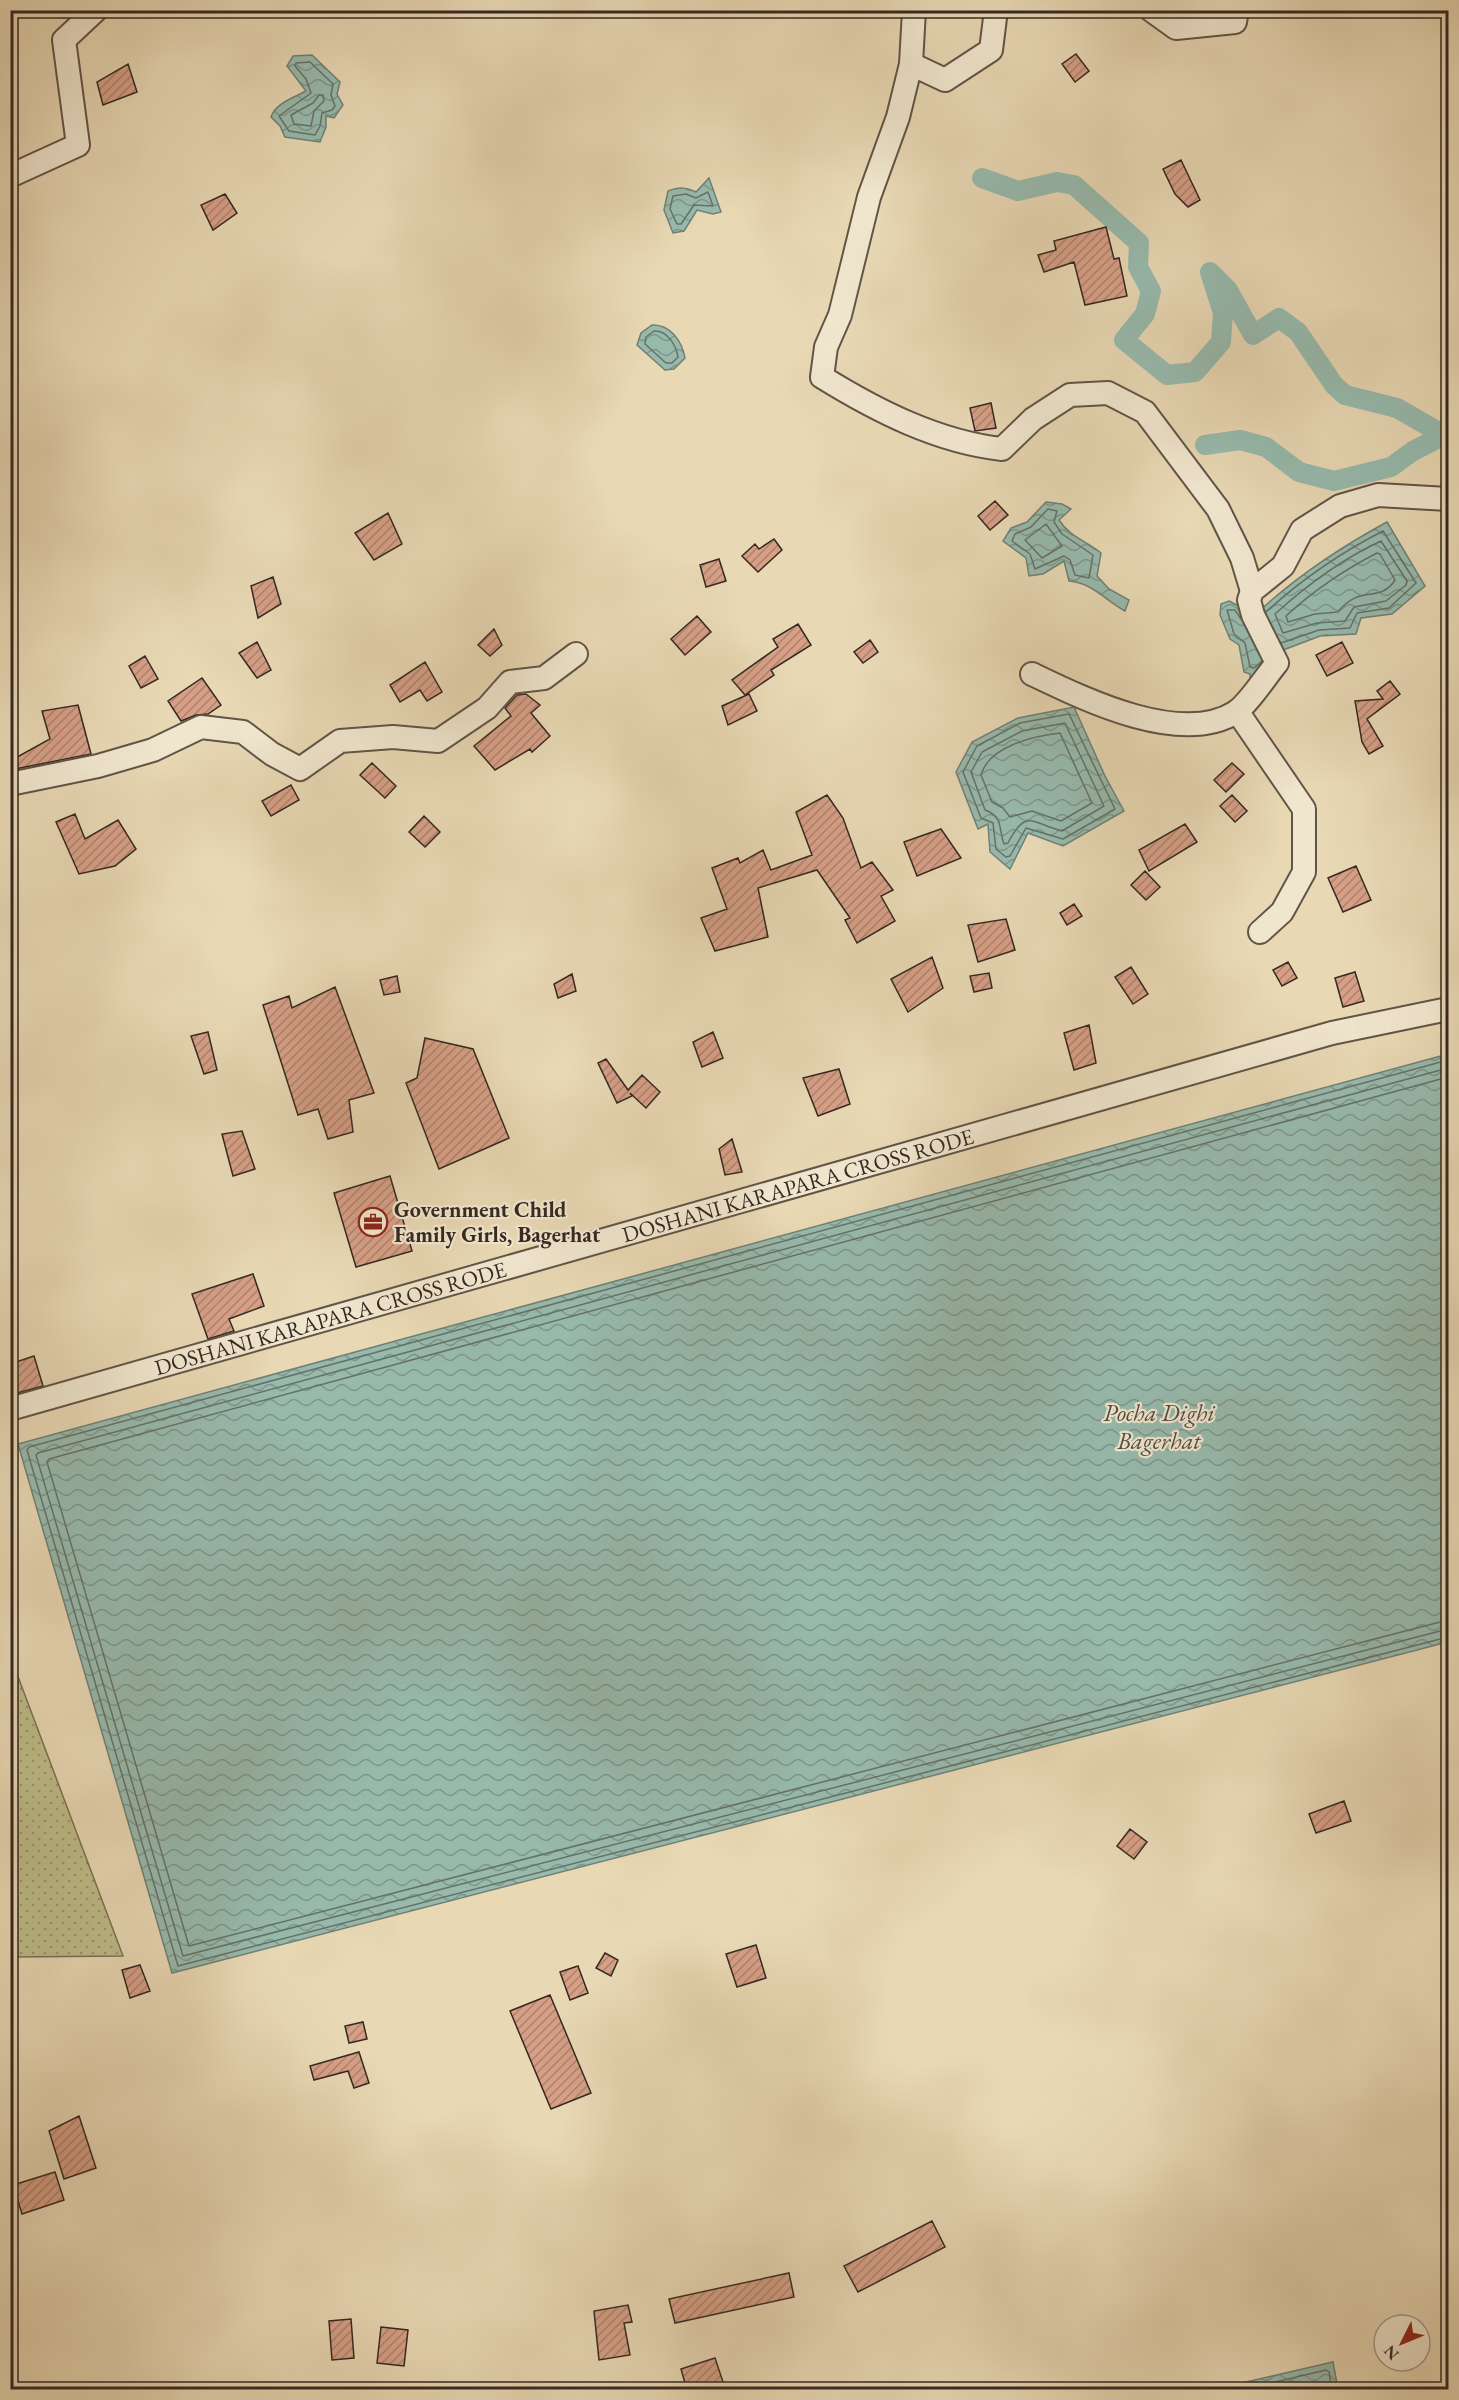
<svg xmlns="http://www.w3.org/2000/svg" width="1459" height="2400" font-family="'EB Garamond',serif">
<defs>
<pattern id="park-dots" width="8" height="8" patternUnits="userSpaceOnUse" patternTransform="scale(1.5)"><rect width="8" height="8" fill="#bdbc88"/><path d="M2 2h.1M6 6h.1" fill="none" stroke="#9a996f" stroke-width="1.8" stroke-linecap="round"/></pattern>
<pattern id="water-waves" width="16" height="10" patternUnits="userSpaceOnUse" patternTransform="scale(1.5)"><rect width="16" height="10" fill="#97baad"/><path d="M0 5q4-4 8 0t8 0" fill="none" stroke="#7c978c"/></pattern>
<pattern id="building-hatch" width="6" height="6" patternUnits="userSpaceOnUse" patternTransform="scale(1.5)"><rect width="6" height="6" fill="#d69f86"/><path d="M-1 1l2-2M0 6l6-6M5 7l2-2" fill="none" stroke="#ae826d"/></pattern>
</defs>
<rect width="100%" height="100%" fill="#e8d8b4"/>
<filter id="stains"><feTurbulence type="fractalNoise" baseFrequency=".00333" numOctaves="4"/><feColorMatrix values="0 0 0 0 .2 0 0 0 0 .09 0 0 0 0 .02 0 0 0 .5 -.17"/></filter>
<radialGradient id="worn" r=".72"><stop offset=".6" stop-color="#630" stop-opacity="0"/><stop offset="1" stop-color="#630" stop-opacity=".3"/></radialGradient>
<path fill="url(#park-dots)" stroke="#797256" stroke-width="1.5" d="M11 1658 123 1956 11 1957Z"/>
<path fill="url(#water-waves)" stroke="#708076" stroke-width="1.5" d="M312 55 340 82 337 94 343 105 334 118 326 116V127L320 142 285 137 280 126 271 117C276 103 293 98 306 91L287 66 293 56Z
M709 178 721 212 713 214 697 210 684 231 673 233 664 210 668 191C679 187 686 187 696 192Z
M652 325C670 324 682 341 685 358L674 369 665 370 637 345 641 333Z
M1046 502 1062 504 1071 509 1059 520C1070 537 1086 541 1101 553L1097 576 1109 589 1129 600 1125 611C1105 600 1093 583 1069 581L1064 561 1043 574 1029 576 1026 558 1003 541 1011 528 1027 522Z
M1387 522 1425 586 1392 614 1361 618 1356 634 1320 636 1278 652 1257 613C1297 576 1339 548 1387 522Z
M1229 601 1239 606 1268 663 1250 680V674L1244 672 1239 645 1230 639 1220 615 1221 604Z
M1074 707 1105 776 1124 811 1063 846 1028 833 1010 869 990 852 988 824 978 829 956 772 972 742 1018 718Z
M1448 1054V1642L172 1973 18 1444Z
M1333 2362 1338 2389H1216Z"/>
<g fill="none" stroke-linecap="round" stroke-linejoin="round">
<path stroke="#667168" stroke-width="1.5" d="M296 63 310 62 333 84 331 95 335 106 332 110 322 113 320 126 315 135 289 131 279 116 311 93 306 79 295 66Z
M319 95H323L324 101 314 111 311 126 294 124 291 115 313 103Z
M708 192 713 206 694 205 681 224H677L670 209 673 196 686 194 696 198Z
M654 331C667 330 676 345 678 357L672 363H666L645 344 646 337Z
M1048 509 1057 511 1054 522 1062 534 1093 555 1089 578 1075 575 1070 560 1064 556 1035 569 1030 554 1012 541 1015 534 1031 527Z
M1046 524 1062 546 1042 558 1025 540Z
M1381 541 1407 581 1406 585 1386 601 1354 607 1345 621 1317 623 1283 633 1275 614C1307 585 1342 559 1381 541Z
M1377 553 1380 554 1395 580C1380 604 1359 584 1338 612L1315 614 1288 622 1286 616C1313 591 1344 570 1377 553Z
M1266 612C1302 579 1340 553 1383 531L1416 583 1389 608 1357 613 1350 628 1319 630 1281 643
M1241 619 1235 610H1227L1234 634 1245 643 1250 667 1254 668 1262 661
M1069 714 1115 809 1063 839 1026 828 1010 856 1006 857 996 849 993 823 981 818 963 772 977 746 1020 723Z
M1065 723 1104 806 1062 831C1032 823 1026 808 1008 843L1004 844C998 828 1004 817 985 810L971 772 982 752 1022 731Z
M1060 733 1092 803 1061 821 1032 811 1010 817 1003 808 992 802 981 775C989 746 1034 736 1060 733Z
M1448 1060 29 1447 27 1450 178 1966 1448 1637
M1448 1068 38 1453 36 1455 183 1956 1448 1629
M1448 1077 49 1459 47 1462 189 1946 1448 1620
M1242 2390 1326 2370 1329 2372 1332 2390"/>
<path stroke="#97baad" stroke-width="20" d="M982 178 1018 191 1057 182 1074 185 1139 243 1138 267 1151 291 1145 314 1124 340 1167 375 1195 372 1221 342 1223 313 1210 272 1228 290 1253 335 1279 318 1298 332 1334 385 1345 395 1397 408 1444 435 1413 451 1391 467 1334 481 1299 472 1266 447 1240 440 1205 445"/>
</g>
<path fill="url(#building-hatch)" stroke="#352823" stroke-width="1.5" d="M1076 54 1089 71 1075 82 1062 64Z
M128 64 137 92 103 105 97 82Z
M1181 160 1200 200 1188 207 1175 194 1163 169Z
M225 194 237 213 213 230 201 205Z
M1106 227 1114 259 1119 258 1127 296 1085 305 1074 262 1044 272 1038 255 1056 250 1054 241Z
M991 403 996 428 975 431 970 408Z
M995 501 1008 515 990 530 978 516Z
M388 513 402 544 374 560 355 533Z
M774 539 782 550 758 572 742 556 755 544 759 549Z
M719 559 726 581 706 587 700 565Z
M273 577 281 604 258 618 251 586Z
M697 616 711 632 685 655 671 639Z
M798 624 811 645 771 670 774 675 745 695 732 680 778 647 773 639Z
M494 629 502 645 490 656 478 645Z
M870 640 878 652 863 663 854 652Z
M257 642 271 670 257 678 239 653Z
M1342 642 1353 663 1327 676 1316 655Z
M145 656 158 679 141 688 129 666Z
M425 662 442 692 427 701 420 690 400 702 390 685Z
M202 678 221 705 208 714 196 715 181 721 168 701Z
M1390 681 1400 694 1367 719 1383 746 1369 754 1362 742 1355 701 1383 699 1377 691Z
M526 694 540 705 531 713 550 736 532 752 530 749 495 770 474 746 511 716 505 708 517 695Z
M749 694 757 711 728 725 722 706Z
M78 705 91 754 10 770V761L50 739 42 711Z
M372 763 396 786 385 798 360 775Z
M1232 763 1244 774 1226 792 1214 780Z
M291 785 299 800 271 816 262 801Z
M827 795 843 818 861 868 872 862 893 890 881 896 895 921 857 943 845 920 850 918 817 870 758 888 768 937 715 951 701 918 727 909 712 868 738 858 740 863 763 850 771 870 812 855 796 812Z
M1232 795 1247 811 1235 822 1220 806Z
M75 814 85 839 118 820 136 849 115 866 79 874 56 822Z
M424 816 440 832 425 847 409 832Z
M1185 824 1197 842 1149 871 1139 850Z
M941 829 961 858 917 876 904 842Z
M1356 866 1371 900 1343 912 1328 878Z
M1145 871 1160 887 1146 900 1131 885Z
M1074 904 1082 916 1067 925 1060 913Z
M1006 919 1015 950 978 962 968 925Z
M932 957 943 988 908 1012 891 979Z
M1288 962 1297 978 1282 986 1273 970Z
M1131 967 1148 994 1133 1004 1115 977Z
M1355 972 1364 1001 1343 1007 1335 978Z
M989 973 992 988 974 992 970 976Z
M572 974 576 991 558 998 554 984Z
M397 976 400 992 384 995 380 980Z
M335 987 374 1093 349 1100 353 1132 328 1139 318 1109 298 1115 263 1005 289 996 292 1008Z
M1089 1025 1096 1063 1074 1070 1064 1033Z
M208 1032 217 1070 204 1074 191 1036Z
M713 1032 723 1058 702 1067 693 1042Z
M425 1038 473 1049 509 1138 439 1169 406 1083 417 1078Z
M606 1059 628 1090 642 1075 660 1092 646 1108 630 1093 632 1096 617 1103 598 1063Z
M839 1069 850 1104 818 1116 803 1078Z
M242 1131 255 1169 233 1176 222 1134Z
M732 1139 742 1172 725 1175 719 1149Z
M390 1176 412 1251 356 1267 334 1193Z
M253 1274 264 1306 229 1319 234 1331 208 1339 192 1294Z
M34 1356 43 1386 10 1395V1364Z
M1344 1801 1351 1821 1316 1833 1309 1814Z
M1130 1829 1147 1842 1134 1859 1117 1846Z
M756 1945 766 1978 737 1987 726 1954Z
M605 1953 618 1960 611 1976 596 1968Z
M140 1965 150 1991 130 1998 122 1970Z
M578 1966 588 1993 570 2000 560 1972Z
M550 1995 591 2093 551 2109 510 2011Z
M363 2022 367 2039 349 2043 345 2026Z
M359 2052 369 2083 354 2088 348 2071 314 2080 310 2066Z
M79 2116 96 2168 64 2179 49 2131Z
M55 2172 64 2200 22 2214 13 2185Z
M932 2221 945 2247 858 2292 844 2266Z
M789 2273 794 2297 675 2323 669 2299Z
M628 2305 632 2322 624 2323 630 2355 599 2360 594 2311Z
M351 2319 354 2358 332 2360 329 2321Z
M381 2327 408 2330 404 2366 377 2363Z
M715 2358 724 2385 709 2390H687L681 2369Z"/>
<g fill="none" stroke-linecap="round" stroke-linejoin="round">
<g stroke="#625447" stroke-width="26">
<g id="minor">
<path d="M914 10 911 64 898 117 869 197 840 315 826 347 822 377C877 411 938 442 1002 449L1033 419 1070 395 1108 393 1145 412 1218 509 1242 558 1252 591"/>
<path d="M1151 10 1176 28 1235 22 1237 10"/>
<path d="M911 64 945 80 991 50 996 10"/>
<path d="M10 176 78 145 64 40 96 10"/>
<path d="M1032 674C1084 699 1181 747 1236 712 1249 703 1266 676 1277 663L1253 615 1249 600 1252 591 1283 566 1302 530 1340 506 1378 495 1448 499"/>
<path d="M1237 711 1304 809V872L1282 912 1260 932"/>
<path d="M10 784 98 766 153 750 201 727 243 732 272 754 300 769 340 741 393 737 438 741 487 708 510 682 544 678 576 654"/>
<path id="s1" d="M10 1409 1332 1033 1448 1009"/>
</g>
</g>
<use href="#minor" stroke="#f0e6ce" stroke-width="22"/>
</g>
<defs>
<g id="office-ring" transform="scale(1.5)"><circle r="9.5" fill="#f0e6ce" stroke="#8f2418" stroke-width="1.5"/><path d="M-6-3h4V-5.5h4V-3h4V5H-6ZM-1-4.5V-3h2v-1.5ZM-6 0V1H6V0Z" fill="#8f2418"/></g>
</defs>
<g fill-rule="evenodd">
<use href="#office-ring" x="373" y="1222"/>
</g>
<g text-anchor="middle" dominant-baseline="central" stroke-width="4.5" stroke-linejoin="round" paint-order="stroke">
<g font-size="22" fill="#352823" stroke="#f0e6ce">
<text stroke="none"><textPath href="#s1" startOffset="819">DOSHANI KARAPARA CROSS RODE</textPath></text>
<text stroke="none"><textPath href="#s1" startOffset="333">DOSHANI KARAPARA CROSS RODE</textPath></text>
</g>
<g font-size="22" font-weight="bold" fill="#352823" stroke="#f0e6ce" text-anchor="start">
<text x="394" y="1209">Government Child<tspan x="394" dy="25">Family Girls, Bagerhat</tspan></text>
</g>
<g font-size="24" font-style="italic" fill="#4e4c46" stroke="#f0e6ce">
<text x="1159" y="1412">Pocha Dighi<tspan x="1159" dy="28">Bagerhat</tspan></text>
</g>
</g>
<rect width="1459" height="2400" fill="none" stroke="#e8d8b4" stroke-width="36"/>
<rect x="12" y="12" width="1435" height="2376" fill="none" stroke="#352823" stroke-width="3"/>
<rect x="18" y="18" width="1423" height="2364" fill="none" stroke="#352823" stroke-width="1.5"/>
<g transform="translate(1402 2343) rotate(227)"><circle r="28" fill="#f0e6ce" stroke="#a59a8a" stroke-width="1.5"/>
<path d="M0-4.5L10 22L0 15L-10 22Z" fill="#8f2418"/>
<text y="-9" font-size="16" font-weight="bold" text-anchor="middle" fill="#352823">N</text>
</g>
<rect width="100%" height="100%" filter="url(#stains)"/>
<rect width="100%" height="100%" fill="url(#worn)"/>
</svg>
